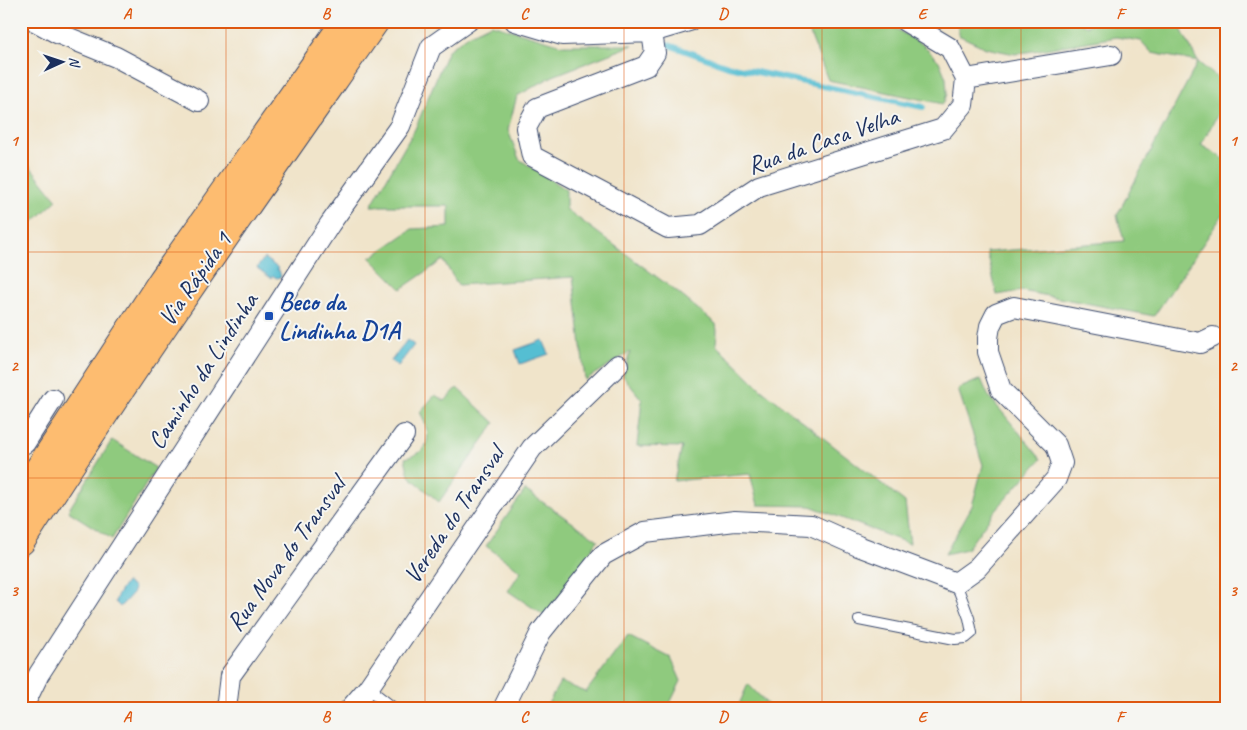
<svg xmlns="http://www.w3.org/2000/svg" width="1247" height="730" font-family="Caveat,sans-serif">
<rect width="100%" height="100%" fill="#f6f6f2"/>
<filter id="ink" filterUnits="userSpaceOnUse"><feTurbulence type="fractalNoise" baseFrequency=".02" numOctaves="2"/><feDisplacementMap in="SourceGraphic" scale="10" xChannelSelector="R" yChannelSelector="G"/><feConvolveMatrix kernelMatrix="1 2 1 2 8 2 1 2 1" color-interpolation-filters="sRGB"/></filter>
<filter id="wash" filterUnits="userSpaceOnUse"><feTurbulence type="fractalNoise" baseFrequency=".0096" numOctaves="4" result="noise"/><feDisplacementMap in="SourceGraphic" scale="20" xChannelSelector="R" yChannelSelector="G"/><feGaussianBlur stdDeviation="1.12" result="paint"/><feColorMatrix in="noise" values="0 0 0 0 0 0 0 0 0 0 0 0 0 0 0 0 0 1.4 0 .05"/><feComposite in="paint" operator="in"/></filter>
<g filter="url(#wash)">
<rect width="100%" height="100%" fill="#f0e4ca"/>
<path fill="#8fca7e" stroke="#557c6e" d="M805 21H882L922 44 939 61 946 78 947 94 943 104 828 80Z
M958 21H1076L1088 26 1091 21H1177L1198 62 1226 85V99L1201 145 1226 160V210L1154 316 1022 291 997 295 987 252 1124 241 1117 215 1198 62 1152 53 1141 41 1116 37 1015 54 986 48 958 35Z
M491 24 562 45H633L553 76 517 96 508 130 519 159 566 190V209L677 292 716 324 717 331 716 345 761 389 905 502 910 544 810 506 758 505 750 474 674 481 682 447 637 446 642 400 623 376 630 352 585 380 573 277 458 285 443 260 401 289 370 258 412 229 449 227V206H371L415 129 448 50 470 34Z
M21 155 57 200 21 233Z
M981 379 988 395 1041 459 994 512 967 549 945 554 972 506 983 465 958 389Z
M457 388 495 423 439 502 409 476 405 458C433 452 431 434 420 412L435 395 445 401Z
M112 440 156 468 112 539 68 511Z
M525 490 598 540 545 616 508 591 521 571 486 546Z
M628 636 671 658 681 681 667 709H545L560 682 586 692Z
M748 684 772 709H737Z"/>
<path fill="#55bed2" stroke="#387698" d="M264 258 278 268 277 270H279L281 277 277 278 273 276 271 278 257 268Z
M407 340 414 345 398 366 391 361Z
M543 340 549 354 520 364 515 350Z
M126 582 134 588 132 594 120 607 115 602 117 596Z"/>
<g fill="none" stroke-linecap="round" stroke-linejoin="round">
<path stroke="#55bed2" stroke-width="6" d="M666 44 728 66 923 107"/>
</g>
</g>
<g filter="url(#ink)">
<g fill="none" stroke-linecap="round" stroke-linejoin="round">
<g stroke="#3b4a6e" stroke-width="12">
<path id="lane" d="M859 620 955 639 966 638 972 633 969 618 956 583
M368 688 395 709"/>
</g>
<g stroke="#3b4a6e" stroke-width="22">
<path id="street" d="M35 21 57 33 116 57 199 101
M515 21 562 35 652 32 689 21
M652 32 655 53 646 66 537 108 526 128 532 156 668 228 700 225 759 186 943 129 963 105 966 79 950 48 905 21
M966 79 1111 55
M21 445 25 443 53 399
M22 709 39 674 330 224 400 126 431 47 468 21
M226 709 230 676 404 435
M350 709 368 688 532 448 618 365
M503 709 541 632 603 555 645 532 735 521 811 525 858 546 956 583 977 568 1056 479 1062 463 1056 445 1001 390 988 352V338L990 326 996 314 1014 307 1200 343 1213 337"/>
</g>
<g stroke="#3b4a6e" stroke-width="30">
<path id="highway" d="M21 497 163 280 346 21
M21 541C134 364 255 193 375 21"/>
</g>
<use href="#lane" stroke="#fff" stroke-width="10"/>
<use href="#street" stroke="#fff" stroke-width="20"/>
<use href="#highway" stroke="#fdbc6f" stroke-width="28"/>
</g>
</g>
<path fill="none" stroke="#de5710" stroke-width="1" stroke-opacity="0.55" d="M226 21V709M425 21V709M624 21V709M822 21V709M1021 21V709M21 252H1226M21 478H1226"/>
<rect fill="#1a4fb4" stroke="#f6f6f2" stroke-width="2" x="264" y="311" width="10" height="10" rx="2.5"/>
<g text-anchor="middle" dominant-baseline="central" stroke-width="4" stroke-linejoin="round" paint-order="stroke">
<g font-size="25" fill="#1b2f5e" stroke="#f6f6f2">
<text transform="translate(823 141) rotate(-19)">Rua da Casa Velha</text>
<text transform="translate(195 279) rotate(-55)">Via Rápida 1</text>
<text transform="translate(203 371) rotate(-57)">Caminho da Lindinha</text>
<text transform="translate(454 515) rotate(-56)">Vereda do Transval</text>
<text transform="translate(286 554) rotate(-54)">Rua Nova do Transval</text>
</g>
<g font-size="25" font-weight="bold" fill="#164399" stroke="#f6f6f2" text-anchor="start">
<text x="279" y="302">Beco da<tspan x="279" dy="29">Lindinha D1A</tspan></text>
</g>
</g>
<rect width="1247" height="730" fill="none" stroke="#f6f6f2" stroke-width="55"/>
<g transform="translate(62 62) rotate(87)" stroke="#f6f6f2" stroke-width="4" paint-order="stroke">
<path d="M0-4L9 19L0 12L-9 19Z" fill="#1b2f5e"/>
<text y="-8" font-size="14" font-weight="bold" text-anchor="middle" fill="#1b2f5e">N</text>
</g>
<rect x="28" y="28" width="1192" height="674" fill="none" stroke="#de5710" stroke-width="2"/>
<g font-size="16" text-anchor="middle" font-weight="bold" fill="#de5710">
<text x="127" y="19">A</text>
<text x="326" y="19">B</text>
<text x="524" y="19">C</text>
<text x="723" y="19">D</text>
<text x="922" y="19">E</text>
<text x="1120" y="19">F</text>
<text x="14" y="146">1</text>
<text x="1233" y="146">1</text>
<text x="14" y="371">2</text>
<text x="1233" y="371">2</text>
<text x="14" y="596">3</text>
<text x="1233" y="596">3</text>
<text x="127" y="722">A</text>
<text x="326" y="722">B</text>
<text x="524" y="722">C</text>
<text x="723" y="722">D</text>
<text x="922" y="722">E</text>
<text x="1120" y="722">F</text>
</g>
</svg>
